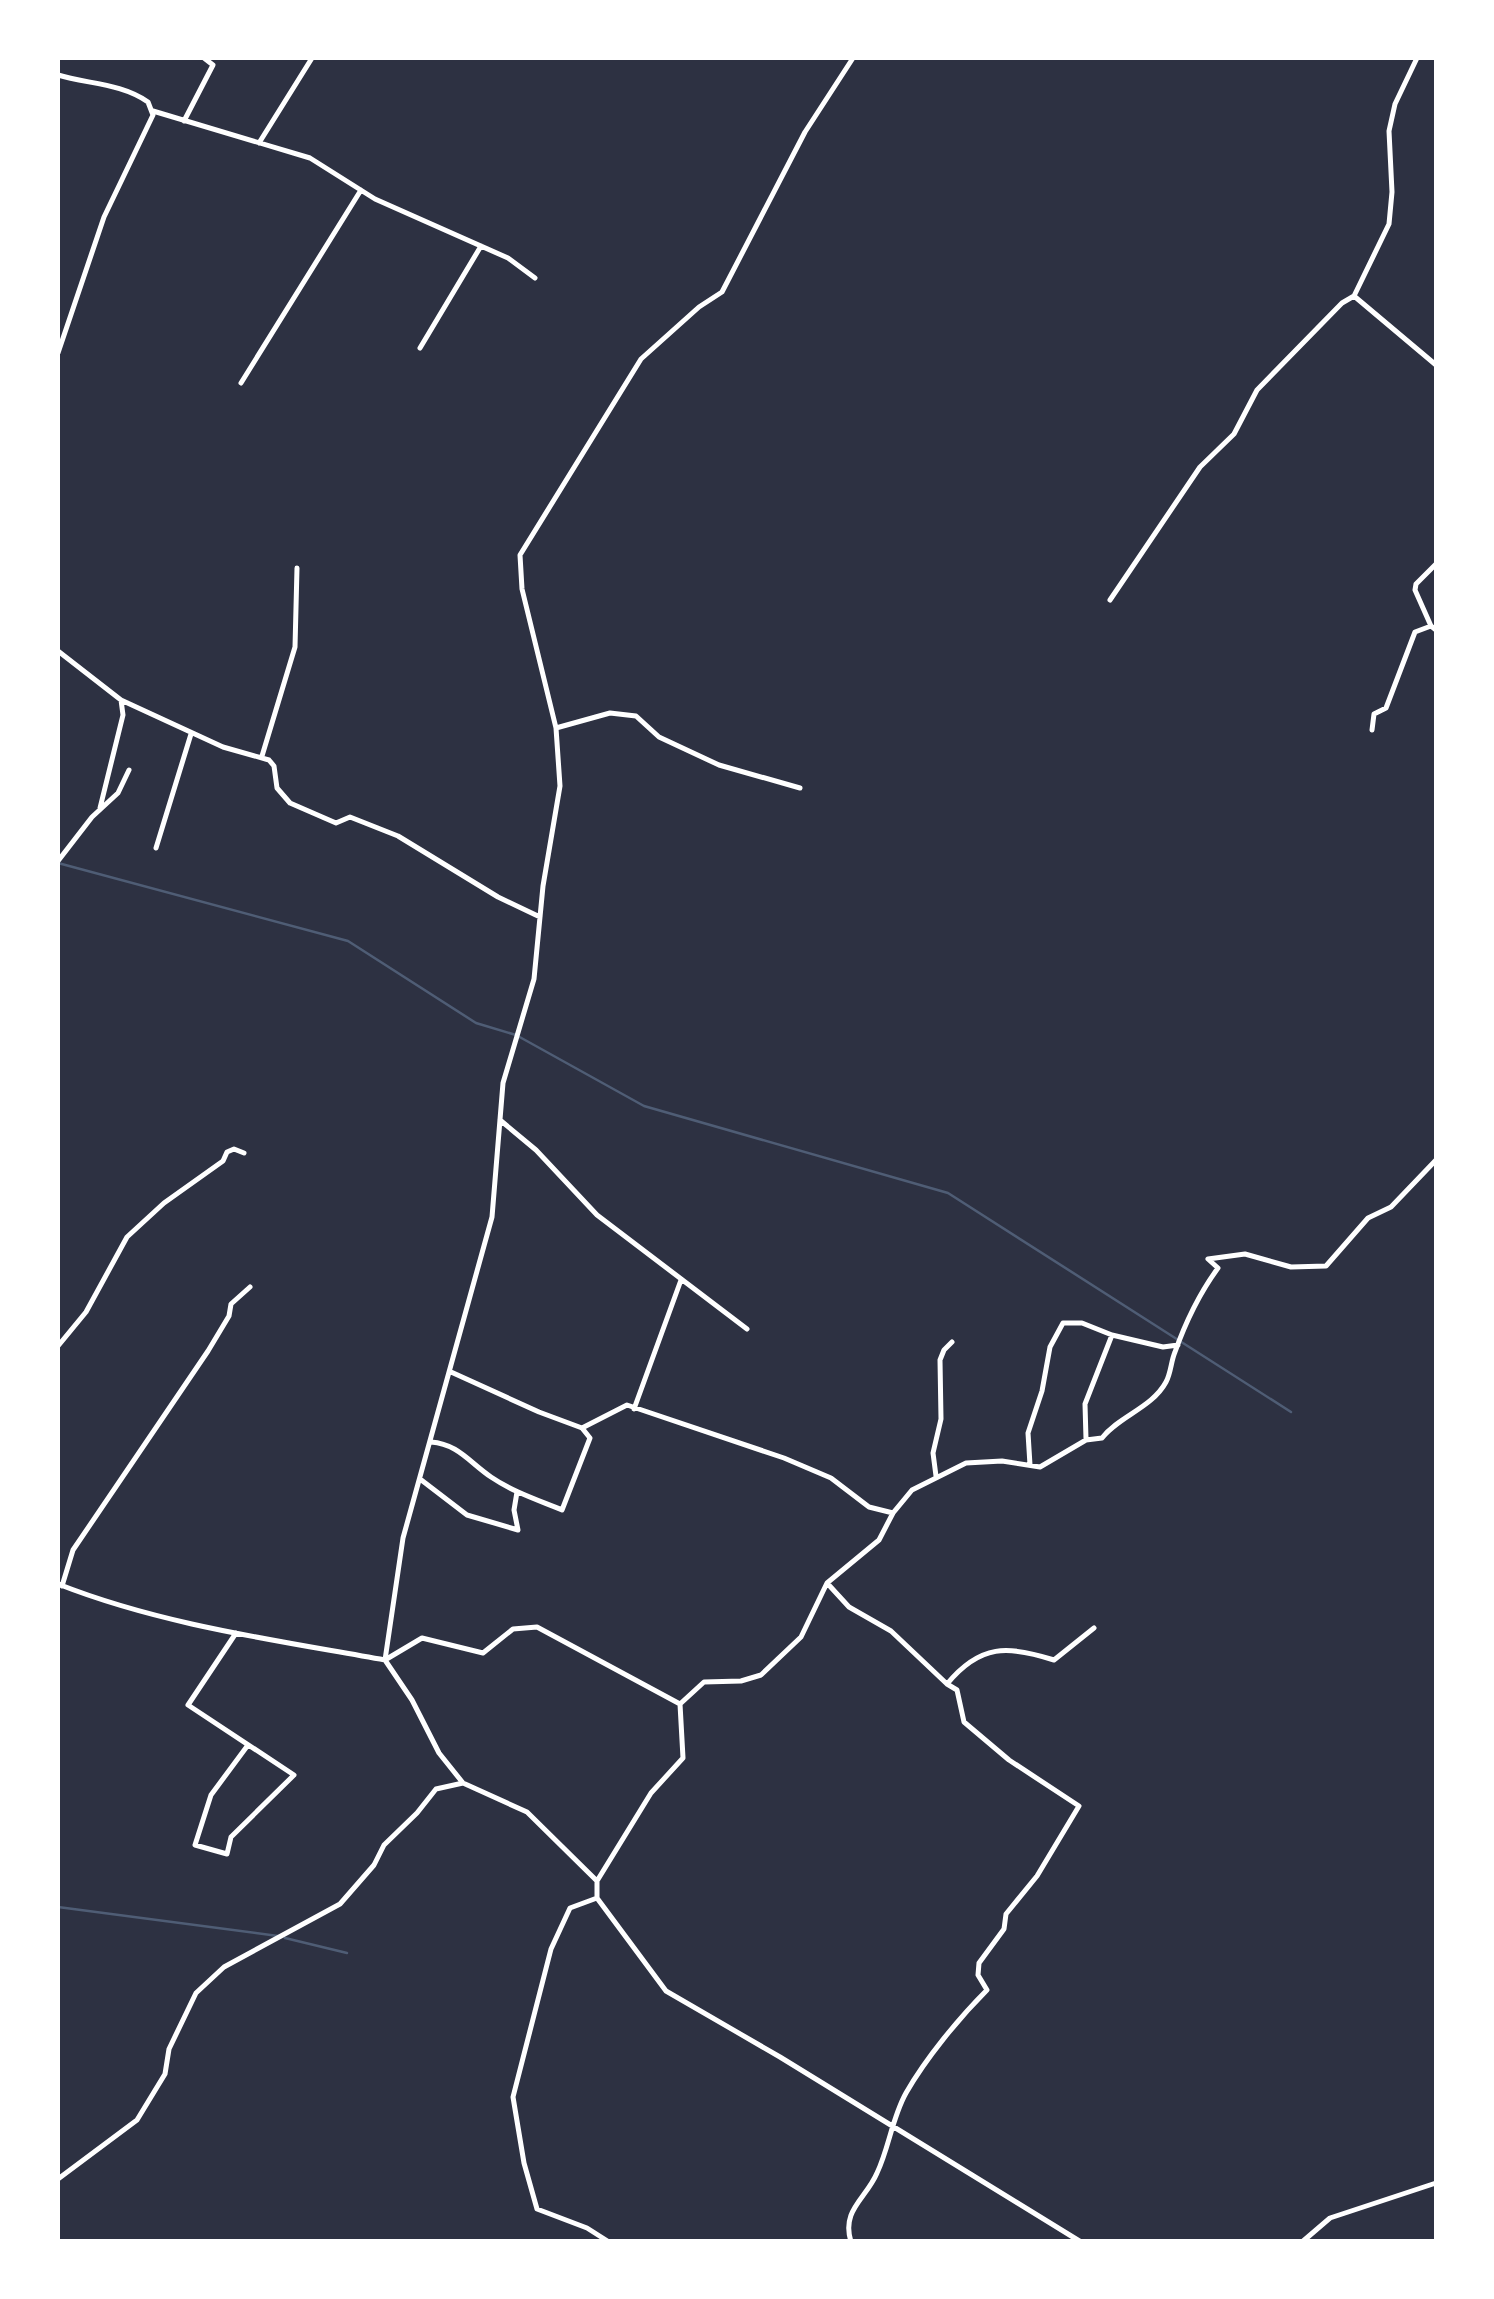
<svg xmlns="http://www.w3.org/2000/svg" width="1494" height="2299" font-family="'IBM Plex Sans',sans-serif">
<rect width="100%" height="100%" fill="#2d3142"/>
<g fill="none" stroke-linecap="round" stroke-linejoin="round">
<path stroke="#4f5d75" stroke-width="2.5" d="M58 863 348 941 476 1023 516 1035 644 1106 948 1193 1291 1412
M58 1907 278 1936
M285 1938 347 1953"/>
<path stroke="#fff" stroke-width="5" d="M1417 58 1395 104 1389 131 1392 192 1389 224 1354 296 1436 365
M58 75C87 84 121 83 148 102L153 115 104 217 58 353
M153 111 310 158 375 199 508 258 535 278
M184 121 213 65 204 58
M259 143 312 58
M420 348 481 246
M241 383 361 190
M1436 564 1416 584 1415 590 1431 626 1436 630
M1110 600 1200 467 1234 434 1257 390 1342 303 1354 296
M58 651 121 700 223 747 269 760 274 766 277 788 290 803 336 823 350 817 398 836 498 897 540 917
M556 728 610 713 636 716 659 737 719 765 800 788
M1372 730 1374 714 1386 708 1415 632 1431 626
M262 756 295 647 297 568
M100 808 123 715 121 700
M156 848 191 734
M58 861 92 817 118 793 129 770
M500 1120 536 1150 597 1215 747 1329
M58 1346 86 1312 127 1237 164 1203 223 1161 227 1152 234 1149 244 1153
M451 1372 539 1412 582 1428 627 1405 784 1458 831 1478 869 1507 893 1513
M634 1409 681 1280
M1086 1439 1085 1404 1112 1335 1163 1347 1178 1345
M431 1442C458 1444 469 1462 491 1477 513 1492 538 1500 562 1510L590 1438 582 1428
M1030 1465 1028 1433 1042 1391 1050 1347 1063 1323H1082L1112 1335
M936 1476 933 1453 941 1419 940 1360 944 1350 952 1342
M420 1479 467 1515 518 1530 514 1510 517 1492
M827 1583 849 1607 891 1631 947 1684C980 1644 1008 1645 1054 1660L1094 1628
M58 1584C162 1625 275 1640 385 1660L412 1700 439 1753 463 1783 527 1812 597 1881V1898L666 1991 780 2057 1081 2242
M62 1586 73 1550 208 1351 229 1316 231 1304 250 1287
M236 1633 188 1705 294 1775 231 1837 227 1854 195 1845 211 1795 248 1745
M680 1704 537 1627 513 1629 483 1653 422 1638 385 1660 403 1538 492 1217 503 1083 534 979 543 886 560 786 556 728 522 589 520 555 641 359 699 307 722 292 805 132 853 58
M597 1881 651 1793 683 1758 680 1704 704 1682 741 1681 761 1675 801 1637 827 1583 879 1540 893 1513 912 1490 966 1463 1002 1461 1040 1467 1086 1440 1102 1438C1119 1416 1152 1408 1166 1382 1171 1373 1171 1361 1175 1352 1186 1321 1199 1294 1218 1268L1208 1259 1245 1254 1291 1267 1326 1266 1368 1218 1391 1207 1436 1160
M597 1898 570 1908 551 1949 513 2097 524 2163 537 2209 587 2228 609 2242
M58 2179 137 2120 165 2074 169 2049 196 1993 224 1967 340 1904 374 1865 384 1845 417 1813 436 1789 463 1783
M851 2242C841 2210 866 2199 877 2173 889 2148 892 2118 906 2093 926 2058 959 2018 987 1990L978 1975 979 1963 1004 1929 1006 1914 1037 1876 1079 1806 1009 1760 964 1722 957 1690 947 1684
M1302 2242 1330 2218 1436 2183"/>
</g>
<rect width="1494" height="2299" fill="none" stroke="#ffffff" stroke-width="120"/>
</svg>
